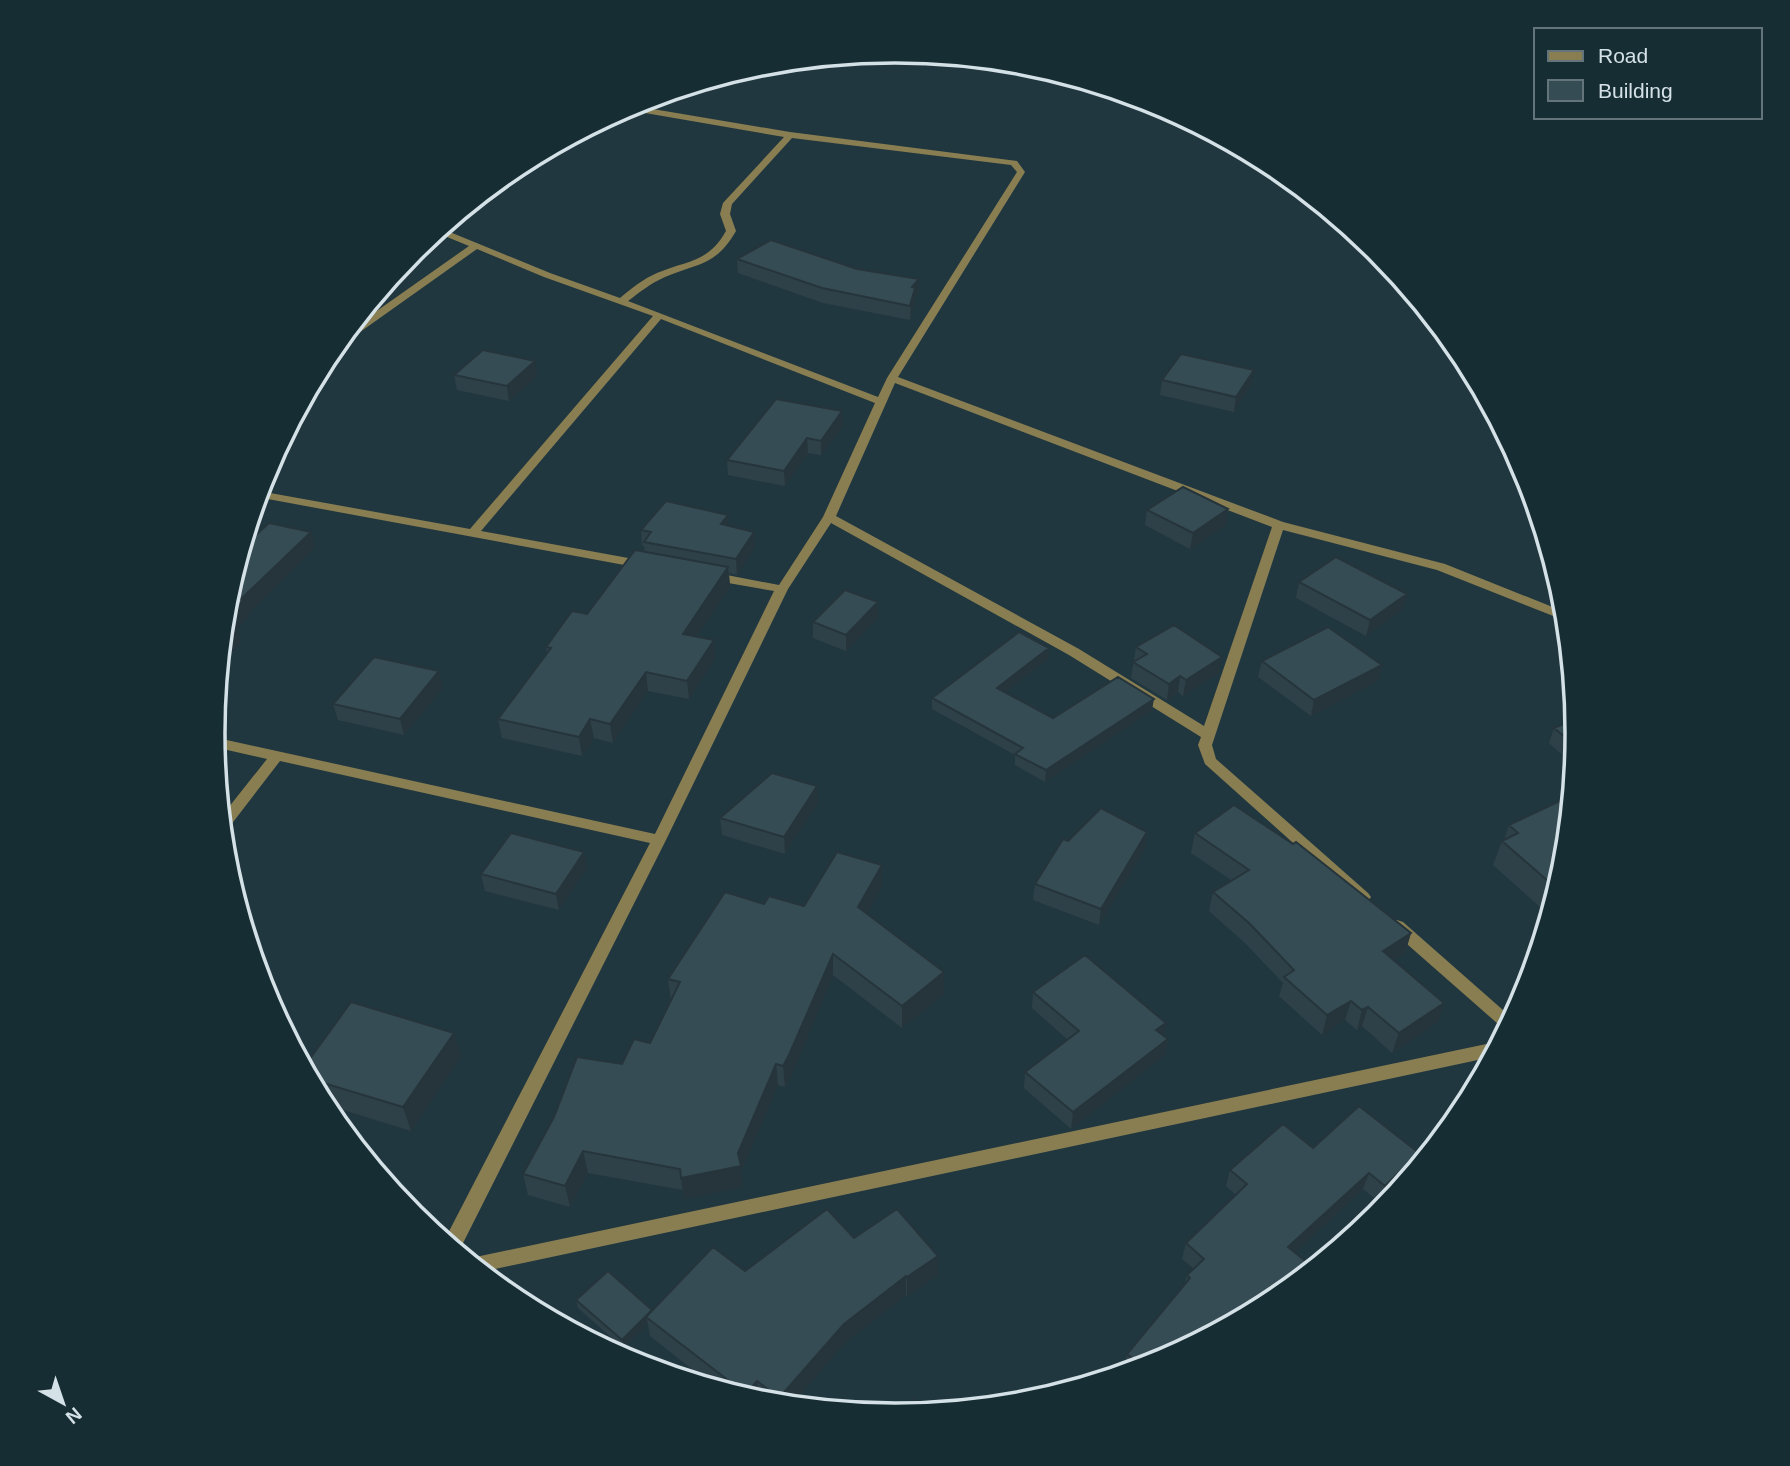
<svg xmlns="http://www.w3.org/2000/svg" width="1790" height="1466" font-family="Helvetica,sans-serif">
<rect width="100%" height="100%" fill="#21373f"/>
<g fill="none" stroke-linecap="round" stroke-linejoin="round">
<path fill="#897e52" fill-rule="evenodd" d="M629 105 790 132 1017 161 1025 172 898 377 1283 522 1445 564 1565 612 1566 621 1437 570 1283 530 1212 745 1216 759 1368 893 1371 897 1368 901H1358L1205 764 1198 745 1201 737 1069 655 831 523 788 589 666 840 458 1253 444 1241 650 843 280 761 227 830 222 831 221 817 267 759 214 747 213 737 655 834 774 591 711 580 705 576 711 572 779 585 823 517 875 403 661 319 481 531 650 562 652 565 646 569 257 497 259 491 470 529 653 316 544 277 477 249 339 347 333 348 344 334 469 246 435 232 440 228 550 273 620 298C632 288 643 279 657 273 688 260 708 263 726 231L720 214 723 203 784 137 622 109ZM792 138 1011 165 1017 172 887 378 878 397 628 301C640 292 651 283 665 277 698 263 716 266 736 231L730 214 732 204ZM895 383 1272 527 1204 726 1079 649 836 516Z
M1397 920 1403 922 1512 1018 1506 1031 1391 930 1389 926 1391 922Z
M1496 1042 1499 1043 1492 1057 481 1272 466 1259Z"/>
</g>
<path fill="#2e4148" d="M1292 180 1314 198 1290 189Z
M737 259 857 269 919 279V293L915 298V302L910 320 823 303 738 273Z
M454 375 537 376 509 401 457 390Z
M1162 380 1251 385 1234 412 1160 395Z
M842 411 843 426 821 455 808 453 785 486 728 475 727 460Z
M1228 509 1226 525 1190 549 1145 525 1147 510Z
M729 526 754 532 755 547 737 575 729 573 730 586 696 637 714 640 715 659 689 699 648 691 613 743 594 738 582 756 502 738 498 719 547 653 546 647 587 614 645 552 644 546H642L641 530Z
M1299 582 1407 594 1403 609 1366 636 1296 598Z
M878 602V618L846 651 813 638V622Z
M1136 647 1219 673 1183 696 1178 692 1167 700 1131 678Z
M1049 648 1048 659 1005 692 1053 718 1152 710 1045 782 1015 765V755L932 709V698Z
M1262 661 1382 665 1378 681 1311 716 1258 677Z
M439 671 443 688 404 735 338 720 333 704Z
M1554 728 1577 733 1574 765 1549 743Z
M818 802 785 854 722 835 720 818Z
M1509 825 1564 866 1549 915 1493 865 1502 841 1504 840Z
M1147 832 1145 849 1099 925 1033 900 1035 884Z
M1195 833 1411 933 1405 953 1394 960 1438 1022 1392 1053 1362 1026 1357 1030 1345 1020 1322 1035 1279 996 1283 983 1245 943 1209 911 1213 892 1231 880 1191 853Z
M882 865V887L867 914 944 972V994L902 1028 833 975 791 1077 785 1087 778 1085 741 1172 743 1187 684 1199 683 1190 588 1173 570 1207 528 1195 523 1174 622 1064 650 1043 671 1001 668 979 764 904 804 906Z
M587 868 559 910 485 891 481 874Z
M1033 992 1166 1023 1163 1036 1168 1039 1165 1055 1071 1129 1024 1088 1025 1072 1068 1040 1032 1008Z
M461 1057 411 1131 324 1104 304 1067Z
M1313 1148 1419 1153 1414 1169 1379 1202 1363 1189 1295 1252 1156 1363 1127 1372 1124 1369 1127 1354 1185 1284 1187 1275 1194 1269 1182 1259 1186 1243 1236 1195 1226 1186 1230 1170Z
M854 1238 938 1256V1275L907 1297 906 1295 845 1343 791 1405 762 1402 759 1400 758 1401 717 1389 650 1336 648 1324 623 1348 578 1308 576 1300 652 1310 745 1271Z"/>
<path fill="#26353b" d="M919 279V293L915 298V302L910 320 912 287Z
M535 361 537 376 509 401 507 386Z
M1254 370 1251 385 1234 412 1236 397Z
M842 411 843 426 821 455V441Z
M807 438 808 453 785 486 784 471Z
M1228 509 1226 525 1190 549 1193 533Z
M728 515 729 530 721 524Z
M311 532 315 547 248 614 249 616 237 629 241 643 219 665 224 620 241 599Z
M754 532 755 547 737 575 736 559Z
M728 567 730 586 685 653 683 634Z
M1407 594 1403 609 1366 636 1370 620Z
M878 602V618L846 651V635Z
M714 640 715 659 689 699 687 681Z
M1049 648 1048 659 996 699 997 688Z
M1222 657 1219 673 1183 696 1186 680Z
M1382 665 1378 681 1311 716 1314 700Z
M439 671 443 688 404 735 400 719Z
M646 672 648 691 613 743 610 724Z
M1180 676 1178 692 1167 700 1169 684Z
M1154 699 1152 710 1045 782 1046 770Z
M590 719 594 738 582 756 579 737Z
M817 786 818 802 785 854 784 837Z
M1147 832 1145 849 1099 925 1101 909Z
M584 852 587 868 559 910 556 894Z
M882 865V887L859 929 858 907Z
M1411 933 1405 953 1377 971 1383 951Z
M833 954V975L791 1077 785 1087 783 1066Z
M944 972V994L902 1028V1006Z
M1351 1001 1345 1020 1322 1035 1327 1015Z
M1444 1003 1438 1022 1392 1053 1399 1033Z
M1368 1007 1362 1026 1357 1030 1362 1010Z
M1166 1023 1163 1039 1156 1030Z
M454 1033 461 1057 411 1131 403 1107Z
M1168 1039 1165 1055 1071 1129 1073 1112Z
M776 1064 778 1085 741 1172 743 1187 684 1199 681 1178 738 1153Z
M583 1151 588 1173 570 1207 565 1186Z
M1419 1153 1414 1169 1379 1202 1385 1186Z
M1369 1173 1363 1189 1284 1263 1288 1247Z
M938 1256V1275L907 1297V1277Z
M906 1276V1295L845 1343 791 1405 780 1404 779 1398 844 1324Z
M646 1317 648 1324 623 1348 622 1340Z
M757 1381 759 1400 758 1401 746 1397V1394Z"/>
<path fill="#364c54" stroke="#26353b" stroke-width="2" d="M771 240 857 269 919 279 912 287 915 288 910 306 822 288 737 259Z
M483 350 535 361 507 386 454 375Z
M1181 354 1254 370 1236 397 1162 380Z
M776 399 842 411 821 441 807 438 784 471 727 460Z
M1183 487 1228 509 1193 533 1147 510Z
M666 501 728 515 721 524 754 532 736 559 644 542 651 532 641 530Z
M269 523 311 532 241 599 244 600 224 620 226 600 241 549Z
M635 550 728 567 683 634 714 640 687 681 646 672 610 724 590 719 579 737 498 719 551 648 546 647 572 611 587 614Z
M1336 557 1407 594 1370 620 1299 582Z
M845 590 878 602 846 635 813 622Z
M224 624 236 627 222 641Z
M1174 625 1222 657 1186 680 1180 676 1169 684 1133 662 1147 654 1136 647Z
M1328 627 1382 665 1314 700 1262 661Z
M1019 632 1049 648 997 688 1053 718 1118 677 1154 699 1046 770 1015 754 1023 748 932 698Z
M374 657 439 671 400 719 333 704Z
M1576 719 1577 733 1576 746 1554 728Z
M772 773 817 786 784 837 720 818Z
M1564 799 1570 805 1564 866 1557 889 1502 841 1518 833 1509 825Z
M1234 805 1293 844 1296 842 1411 933 1383 951 1444 1003 1399 1033 1368 1007 1362 1010 1351 1001 1327 1015 1284 977 1294 970 1249 923 1213 892 1249 870 1195 833Z
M1101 808 1147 832 1101 909 1035 884 1063 839 1068 841Z
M511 833 584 852 556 894 481 874Z
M837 852 882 865 858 907 944 972 902 1006 833 954 789 1055 783 1066 776 1064 738 1153 741 1166 681 1178 680 1169 583 1151 565 1186 523 1174 554 1117 577 1057 622 1064 634 1039 650 1043 680 982 668 979 725 892 764 904 769 896 804 906Z
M1085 955 1166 1023 1156 1030 1168 1039 1073 1112 1025 1072 1079 1031 1033 992Z
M351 1002 454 1033 403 1107 310 1079 304 1067Z
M1359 1106 1419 1153 1385 1186 1369 1173 1288 1247 1314 1268 1274 1300 1156 1363 1143 1367 1127 1354 1190 1278 1187 1275 1204 1259 1186 1243 1247 1184 1230 1170 1283 1124 1313 1148Z
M827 1209 854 1238 897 1209 938 1256 907 1277 906 1276 844 1324 779 1398 757 1381 746 1394 646 1317 713 1247 745 1271Z
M608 1271 652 1310 622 1340 576 1300Z
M913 1399 928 1412 899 1415Z"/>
<path d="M0 0H1790V1466H0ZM225 733a670 670 0 1 1 1340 0a670 670 0 1 1-1340 0Z" fill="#172d34" fill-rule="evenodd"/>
<path fill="none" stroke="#d4e1e6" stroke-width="3.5" d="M225 733a670 670 0 1 1 1340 0a670 670 0 1 1-1340 0Z"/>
<rect x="1534" y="28" width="228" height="91" fill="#172d34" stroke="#63757b" stroke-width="2"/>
<rect x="1548" y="51" width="35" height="10" fill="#897e52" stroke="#63757b" stroke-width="2"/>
<text x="1598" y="63" font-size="21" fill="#d4e1e6">Road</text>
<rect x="1548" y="80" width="35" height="21" fill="#364c54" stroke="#63757b" stroke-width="2"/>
<text x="1598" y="98" font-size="21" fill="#d4e1e6">Building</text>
<g transform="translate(63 1403) rotate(140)" stroke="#172d34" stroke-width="5" paint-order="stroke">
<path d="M0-5L12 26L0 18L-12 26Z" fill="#d4e1e6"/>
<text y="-10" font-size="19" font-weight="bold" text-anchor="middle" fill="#d4e1e6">N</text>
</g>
</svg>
